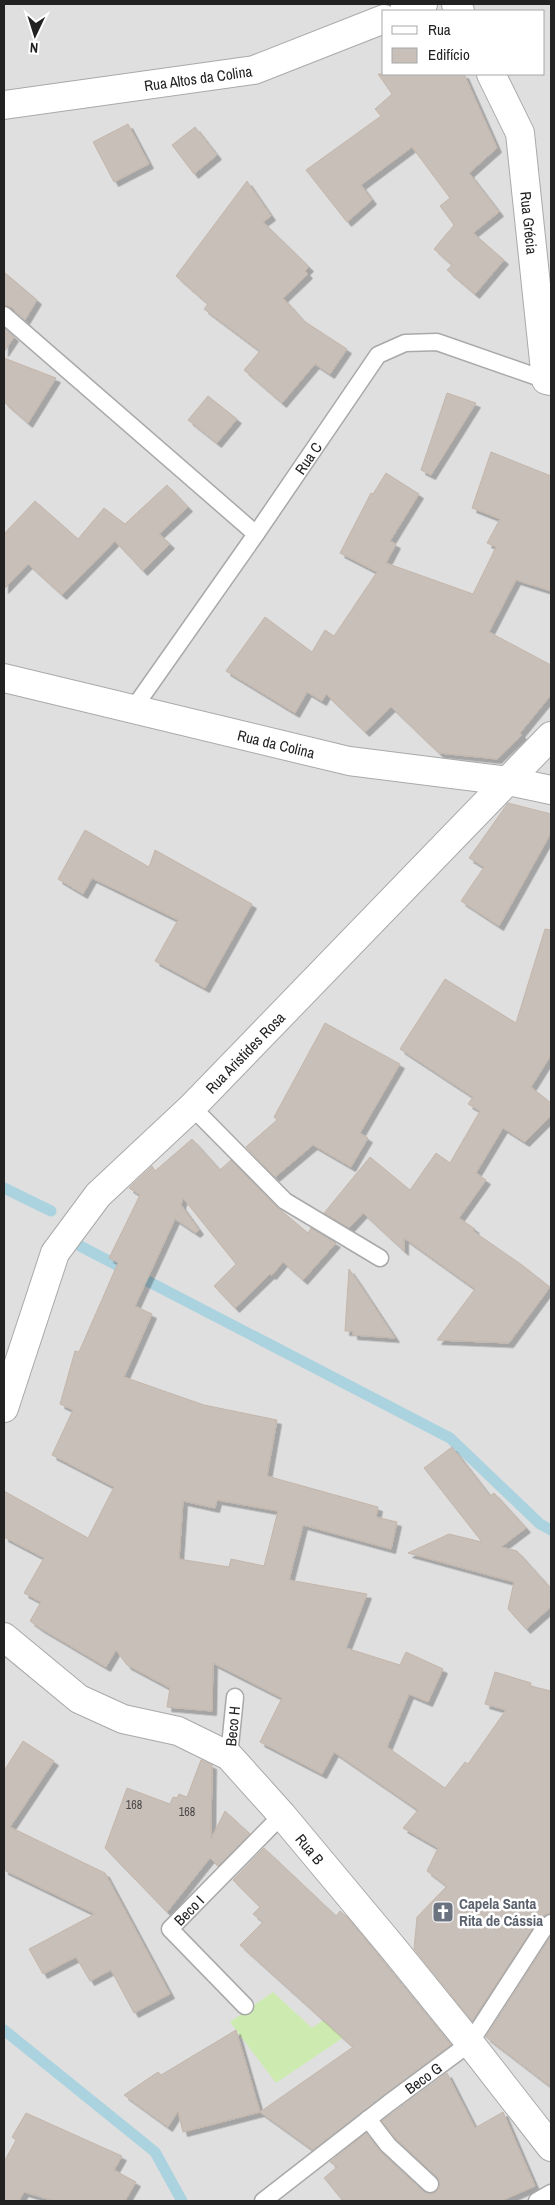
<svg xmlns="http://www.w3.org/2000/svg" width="555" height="2205" font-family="'Archivo Narrow',sans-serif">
<defs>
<filter id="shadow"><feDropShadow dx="4.5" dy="4.5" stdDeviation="0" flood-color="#0004"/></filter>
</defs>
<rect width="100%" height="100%" fill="#f2efe9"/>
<path fill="#e0dfdf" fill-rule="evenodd" d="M4 4H551V2201H4ZM384 11H544V74H384Z"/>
<path fill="#cdebb0" d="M273 1992 312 2028 332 2014 347 2035 276 2083 230 2022Z"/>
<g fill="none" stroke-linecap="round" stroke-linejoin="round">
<path stroke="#aad3df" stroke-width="11" d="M4 1188 51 1211
M80 1246 450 1438 540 1524 551 1530
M4 2030 155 2152 182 2201"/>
</g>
<path fill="#c7bfb8" stroke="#c4b6ab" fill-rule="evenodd" filter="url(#shadow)" d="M378 74H464L497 148 469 173 499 212 473 233 504 260 475 294 447 270 452 265 434 249 454 225 440 206 450 198 412 147 361 185 372 200 347 222 306 170 381 116 375 109 392 94Z
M128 124 149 164 114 182 93 142Z
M195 127 217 155 194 174 172 145Z
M247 181 271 216 263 222 309 267 305 271 308 274 283 298 304 321 347 349 330 374 315 364 282 403 244 370 260 351 204 309 208 304 176 276Z
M4 272 37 300 25 320 11 307 4 305Z
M4 328 14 337 4 352Z
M4 358 56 378 28 423 4 402Z
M447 393 476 403 431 475 421 470Z
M208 396 237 419 217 443 188 420Z
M491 452 551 476V591L516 580 489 632 551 665V695L520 733 522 735 497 759 439 753 391 707 365 732 326 694 322 701 307 692 295 713 226 671 265 617 312 652 325 630 334 636 377 572 340 553 371 493 373 494 386 473 419 494 390 541 396 544 386 563 473 594 496 547 487 543 500 519 472 508Z
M167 485 188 507 159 534 170 544 143 571 115 541 62 595 28 564 4 589V534L35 501 78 539 104 508 125 524Z
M508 803 551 814V833L499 926 461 901 484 867 469 858Z
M85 830 149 867 155 850 252 904 205 988 155 961 178 920 92 878 83 894 58 879Z
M545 929 551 930V1055L531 1087 551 1103V1116L525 1142 503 1128 476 1173 486 1180 459 1218 475 1229 473 1231 522 1265 550 1287 509 1343 437 1340 475 1289 404 1238V1251L363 1213 349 1228 324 1213 370 1157 410 1190 436 1153 450 1163 480 1111 468 1104 473 1097 400 1049 445 979 516 1023Z
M325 1023 400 1064 360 1133 368 1138 351 1167 313 1145 275 1177 246 1147 277 1120 274 1117Z
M192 1139 220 1170 231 1160 278 1208 308 1233 311 1228 336 1243 303 1280 283 1262 272 1275 270 1274 235 1308 214 1286 236 1264 183 1198 181 1205 199 1230 196 1233 175 1219 135 1306 152 1314 124 1377 204 1405 277 1420 267 1476 378 1507 376 1517 397 1522 391 1549 303 1525 289 1580 367 1594 346 1648 400 1665 406 1652 443 1669 428 1702 409 1694 387 1747 445 1788 465 1762 468 1764 506 1710 485 1704 495 1672 531 1683 530 1686 551 1691V1913L544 1915 535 1925 472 2021 414 1949 417 1917 447 1886 427 1871 438 1848 403 1828 418 1810 334 1752 322 1774 260 1742 282 1698 213 1663 212 1711 167 1707 170 1688 127 1665 116 1650 106 1667 40 1628 30 1621 41 1602 24 1593 44 1558 4 1537V1491L88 1538 114 1487 52 1455 73 1410 60 1404 75 1351 79 1352 118 1263 109 1258 140 1195 129 1188 152 1166 155 1171ZM217 1500 278 1511 264 1566 231 1559 229 1567 179 1559 183 1501 215 1508Z
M349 1269 356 1279 395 1338 353 1335V1331H345Z
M452 1447 490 1496 494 1493 526 1528 501 1547 517 1551 551 1589V1607L526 1629 508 1609 514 1582 408 1553 449 1534 482 1542 424 1468Z
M23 1741 54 1761 10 1827 105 1873 170 1994 134 2013 111 1970 90 1981 76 1957 43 1974 29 1949 95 1914 4 1870V1771Z
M201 1760 212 1765 211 1839 225 1811 250 1834 218 1866 210 1858 167 1912 105 1848 127 1788 170 1804 173 1797 177 1798 179 1794 187 1797Z
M264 1848 336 1916 340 1911 347 1917 451 2045 313 2150 260 2112 353 2047 240 1945 263 1922 253 1914 260 1907 233 1880Z
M551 1936V2087L486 2037Z
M236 2030 260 2112 183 2132 178 2111 168 2127 124 2095 158 2072 161 2075Z
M447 2073 475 2128 503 2112 535 2186 501 2201H343L324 2178 337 2167 330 2162 366 2133 381 2152 423 2191 432 2194 438 2190 440 2186 437 2177 395 2138 382 2121Z
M26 2113 122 2156 114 2170 136 2182 125 2201H54L24 2192 19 2201H4V2162L16 2140 12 2137Z"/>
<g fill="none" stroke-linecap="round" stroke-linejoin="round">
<g stroke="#a9a9a9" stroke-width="19">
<g id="lane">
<path d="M4 315 256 534"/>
<path id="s1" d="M133 709 256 534 378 355 405 343 437 342 546 380"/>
<path d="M192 1107 285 1201 380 1258"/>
<path id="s2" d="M229 1756 235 1697"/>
<path id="s3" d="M245 2006 170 1929 282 1815"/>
<path d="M368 2119 388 2145 430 2184"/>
<path id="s4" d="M263 2201 389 2103 470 2043 543 1930 551 1923"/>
<path d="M537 2201 551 2193"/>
</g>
</g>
<g stroke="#a9a9a9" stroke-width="30">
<g id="street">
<path d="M456 4 460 11"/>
<path d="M404 11 423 4"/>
<path id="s5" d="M491 74 520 133 546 380 551 381"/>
<path id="s6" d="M4 105 254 70 384 19"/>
<path id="s7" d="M4 678 349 761 508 781 551 790"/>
<path id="s8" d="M4 1408 55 1253 98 1195 192 1107 551 736"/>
<path id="s9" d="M4 1637 79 1699 123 1719 178 1731 229 1756 282 1815 393 1948 470 2043 551 2147"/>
</g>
</g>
<use href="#lane" stroke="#fff" stroke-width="16"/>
<use href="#street" stroke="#fff" stroke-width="28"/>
</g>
<defs>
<g id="church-square" transform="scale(1.125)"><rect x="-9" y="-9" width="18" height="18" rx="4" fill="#6b7280" stroke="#fff"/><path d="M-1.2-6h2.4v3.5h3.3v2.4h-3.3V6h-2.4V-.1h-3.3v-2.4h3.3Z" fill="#fff"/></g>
</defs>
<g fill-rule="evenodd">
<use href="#church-square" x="443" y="1912"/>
</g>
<g text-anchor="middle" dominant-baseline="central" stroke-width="5" stroke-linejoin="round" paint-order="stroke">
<g font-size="12" fill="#4b4948">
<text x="134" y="1805">168</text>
<text x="187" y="1812">168</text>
</g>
<g font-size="15" fill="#222" stroke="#fff">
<text stroke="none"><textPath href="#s6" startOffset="196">Rua Altos da Colina</textPath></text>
<text stroke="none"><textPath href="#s5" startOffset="156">Rua Grécia</textPath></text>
<text stroke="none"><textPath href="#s1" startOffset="306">Rua C</textPath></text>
<text stroke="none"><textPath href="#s7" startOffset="280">Rua da Colina</textPath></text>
<text stroke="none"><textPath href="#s8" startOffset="440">Rua Aristides Rosa</textPath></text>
<text stroke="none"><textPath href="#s2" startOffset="30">Beco H</textPath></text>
<text stroke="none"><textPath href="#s9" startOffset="382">Rua B</textPath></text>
<text stroke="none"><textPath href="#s3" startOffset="134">Beco I</textPath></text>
<text stroke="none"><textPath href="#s4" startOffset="202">Beco G</textPath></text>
</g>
<g font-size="15" font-weight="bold" fill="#5b616d" stroke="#fff" text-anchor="start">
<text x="459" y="1903">Capela Santa<tspan x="459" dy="17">Rita de Cássia</tspan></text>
</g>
</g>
<rect width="555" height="2205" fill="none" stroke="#222222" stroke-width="10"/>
<rect x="382" y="10" width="162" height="65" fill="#ffffff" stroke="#a7a7a7"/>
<rect x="392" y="26" width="25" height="8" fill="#ffffff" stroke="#a7a7a7"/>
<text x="428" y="35" font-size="15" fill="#222222">Rua</text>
<rect x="392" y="48" width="25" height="15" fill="#c7bfb8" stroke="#a7a7a7"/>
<text x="428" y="60" font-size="15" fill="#222222">Edifício</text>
<g transform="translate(35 35) rotate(184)" stroke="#ffffff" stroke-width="4" paint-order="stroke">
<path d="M0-4L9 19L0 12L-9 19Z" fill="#222222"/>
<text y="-8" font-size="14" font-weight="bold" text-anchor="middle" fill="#222222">N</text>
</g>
</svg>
